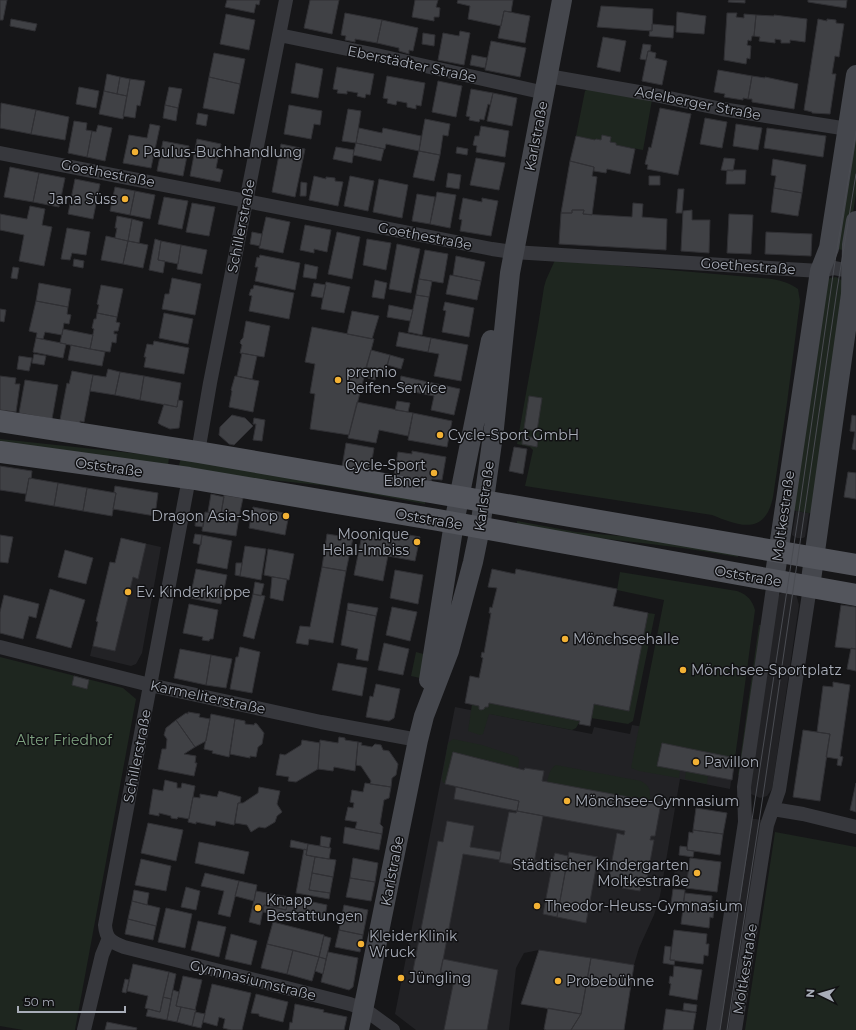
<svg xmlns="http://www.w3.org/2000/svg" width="856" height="1030" font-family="Montserrat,sans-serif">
<rect width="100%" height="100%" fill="#161618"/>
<path fill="#222225" d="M796 511 809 513 805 537 803 538H797L792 535Z
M121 538 161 547 142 653 136 664 131 666 90 656 98 622 96 621 110 562H115Z
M783 592 796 594 799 605 772 789 767 796 760 798 751 794 749 781 777 596Z
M455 707 592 734 594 727 630 734 632 725 736 742 730 789 680 779 660 896 654 915 639 948 634 965 539 950 524 953 516 968 509 1030H416L395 1014Z
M752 819H756L761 820 732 1030H717Z
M690 858 721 864 717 892 686 888V885L673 883 676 861 689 863Z"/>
<path fill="#1e261f" d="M589 88 652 100 643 150 616 145V143L610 142 611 137 602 135 601 140 596 139 595 140 576 136 585 91Z
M856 100V194L847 251 833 248Z
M555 260 772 279C782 281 790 283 798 289L800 301 787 403 773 497C765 536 739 526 712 515L525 486 533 450 530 447 517 444 538 326 544 287 546 280Z
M836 277 843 281 814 514 791 510 825 282 830 278Z
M0 439 169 457 168 467 0 442Z
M181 458 425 499V504L329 486 222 475 178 469Z
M517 521 576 532 642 538 738 552V557C664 543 589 539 516 527Z
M620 572 737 591C748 595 752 600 755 610L735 758 662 743 657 765 680 770 679 778 639 771 631 768 664 600 617 590Z
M648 613 655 614 633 721 628 724 591 718 594 704 629 711Z
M759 625H762L741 775H738Z
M416 652 427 655 420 678 411 676Z
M0 657 123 688 136 699 75 1030H23L0 1026Z
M489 703 580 721 576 728 572 730 489 714 483 734 480 735 468 731 472 704 479 706V709L485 707H488Z
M453 739 482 745 518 757 519 761 518 768 453 752 445 784 442 781V778L448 743Z
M556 765 641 781C651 787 650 790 650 801L547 782C549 775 550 768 556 765Z
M686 771 708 775 707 784 685 779Z
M775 832 856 847V1030H745Z"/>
<path fill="#404145" stroke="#303034" d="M0 0H7L3 20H0Z
M227 0H260L259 5 256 4 254 13 225 7Z
M310 0H339L332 34 304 28Z
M415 0H438L436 7 440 8 439 17H434V21L412 17Z
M458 0H513L511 12 504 11 501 26 468 19 470 6 457 3Z
M729 0H745V3L728 2Z
M808 0H847L846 8 808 2Z
M601 6 653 9 652 31 597 27Z
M504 11 530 16 525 43 498 38Z
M677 12 706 16 704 34 676 32Z
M345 13 382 20 377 43 355 39V42L345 40 346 36 341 35Z
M727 13H737L736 17 744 18V14L756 15 754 36H752L751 41 748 40 747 45 751 46 750 59 747 58 746 64 724 60Z
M226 14 255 20 249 50 220 44Z
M756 15 774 16V15L807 19 805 42 790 40V43H781V40L775 39V43L759 41 760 37 754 36Z
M11 19 37 24 35 31 10 26Z
M818 19 827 21V19L836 20V23L844 24 839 57 835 56 832 74H836L830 114 812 113V112L804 110Z
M382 20 418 28 413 51 409 50V54L399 51V48L377 43Z
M652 24 674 26 673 38 649 36 650 30 652 31Z
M460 31 470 33 464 65 438 60 443 33 459 36Z
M423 33 435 35 434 46 422 44Z
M603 37 626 41 620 72 597 67Z
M491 41 526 48 520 77 485 70Z
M643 44 651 45 650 51H648L646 60 640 59Z
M648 51 656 53 655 58 667 61 662 85 642 81Z
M214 53 245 59 240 84 209 77Z
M472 55 487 58 485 68 470 65Z
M296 63 323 69 318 98 291 93Z
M337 67 374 74 370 95 366 94 365 98 357 96 358 93 347 91V94L337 93 338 90 333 89Z
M718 70 752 76 748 99 743 98V100L724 97 725 94 714 92Z
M107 74 120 77 117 94 104 91Z
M387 76 425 83 421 106 416 105V109L407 107V103L397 101 396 105 387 103 388 99 383 98Z
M752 76 765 78V77L798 84 794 109 752 102V99H748Z
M120 77 130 79 127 96 117 94Z
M209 77 240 84 234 114 203 108Z
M130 79 145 81 140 106 137 105 135 118 123 116Z
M438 81 462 86 456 117 432 112Z
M79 87 99 91 96 108 76 104Z
M169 87 182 89 178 108 165 105Z
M471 89 493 93 490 105 488 104 484 120 480 119 479 122 469 120 470 117 466 116Z
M104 91 127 96 123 119 99 114Z
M493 93 517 98 512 126 487 121Z
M1 103 36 110 31 134 0 128Z
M165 105 178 108 176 121 163 118Z
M289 105 322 111 320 125 314 124 311 139 284 134Z
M660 108 691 114 678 175 647 169 648 165 645 164 649 147 651 148Z
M348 109 361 111 356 143 342 141Z
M36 110 69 117 65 140 31 134Z
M198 113 208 115 206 126 196 124Z
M705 118 727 122 722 148 700 144Z
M425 119 450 124 448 136 443 135 440 155 419 151Z
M74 121 87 123 86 130 92 131 87 157 68 153Z
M150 124 160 126 151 168 123 163 129 135 147 138Z
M736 124 762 128 758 150 733 146Z
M98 125 112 128 105 161 87 157 92 131 96 132Z
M481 126 509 131 505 157 476 152 477 146 473 145 475 136H479Z
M359 128 382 133 383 128 421 136 419 151 386 144 385 149 356 143Z
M767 128 826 136 823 157 764 148Z
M602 135 611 137 610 142 616 143V145L635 149 630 174 607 169 606 173 594 171V167L570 161 576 136 595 140 596 139 601 140Z
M197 139 221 144 216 168 223 170 220 182 190 176Z
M163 141 189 146 183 176 157 171Z
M356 143 384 149 381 161 353 155Z
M281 144 305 149 295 197 272 192Z
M336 147 354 150 352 163 333 159Z
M457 147 468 149 467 155 456 153Z
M419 151 440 155 434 181 413 177Z
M476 158 505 163 499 190 470 185Z
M724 158 735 159 733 171 721 170Z
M773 159 806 165 802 193 774 188 776 176 771 175Z
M570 161 594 167 592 176 597 177 592 215 583 214 584 210H572V213H561Z
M10 167 39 173 33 202 4 197Z
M727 170H746L745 184H726Z
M39 173 65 178 59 207 33 202Z
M448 173 461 175 459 189 446 187Z
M314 176 326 179V177L335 178V181L343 182 338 206 309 200Z
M350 176 374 181 368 211 344 206Z
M649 176H660V185H649Z
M75 179 100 184 93 219 68 214Z
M379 179 408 185 402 218 373 212Z
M301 182 307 183 306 196H300Z
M115 187 135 191 130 215 110 211Z
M774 188 802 193 798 216 771 212Z
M678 189H684L682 213H676Z
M135 191 155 195 150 219 130 215Z
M437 192 456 195 450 228 430 224Z
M417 194 435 197 430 224 412 221Z
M164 197 188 201 182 229 158 224Z
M463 198 482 202V198L498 201 491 236 460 231 462 220 459 219Z
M192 203 215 207 209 236 186 232Z
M633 203 643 204 642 217 667 219 666 250 559 244 561 213H572V210H584L583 214 632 217Z
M30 206 45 209 42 225 52 227 44 266 19 261 24 235 0 230V214L27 219Z
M692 210V220H710L709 253 681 251 683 211Z
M729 214 753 215 751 254 727 253Z
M117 216 132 219 128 241 115 238 117 228H115Z
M266 217 290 222 283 253 259 248Z
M132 219 143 222 139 243 128 241Z
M305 225 331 230 327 252 314 249V253L300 250Z
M67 228 90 232 86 255 72 253 70 260 61 259Z
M252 232 262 234 260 246 250 244Z
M337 232 360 237 352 279 328 274Z
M766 232 812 234 811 256 765 254Z
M106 236 128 241 123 264 101 260Z
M155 239 161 241 158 260 165 261 163 273 149 270Z
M367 239 391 243 386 270 363 265Z
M128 241 148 245 143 268 123 264Z
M161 241 181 245 178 264 158 260Z
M397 244 420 249 411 293 389 289Z
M181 245 207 250 202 274 177 269Z
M425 250 448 254 443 283 419 279Z
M260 255 300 263 295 290 255 281 258 267H255L257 257 259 258Z
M456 256 485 262 481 281 453 275Z
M74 259 84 261 83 268 73 266Z
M305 264 318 267 316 279 303 277Z
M13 267 19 268 17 279 11 278Z
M450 275 481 281 477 300 446 294Z
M172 278 201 284 195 315 162 309 165 294H169Z
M419 279 432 281 429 297 416 295Z
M375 280 387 283 384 299 372 297Z
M326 282 350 287 344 313 321 309Z
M39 283 71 289 68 307 36 301Z
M314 283 326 285 323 298 311 296Z
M101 285 123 289 117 317 97 313 99 305 97 304Z
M254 285 294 293 289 319 249 311 252 296 249 295 251 289H253Z
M416 295 429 297 422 335 408 332Z
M36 301 68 307 67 314 71 315 69 324 64 323 62 335 45 332 43 339 36 338 37 333 29 331Z
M445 302 474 308 469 337 442 332 446 311 443 310Z
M389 305 413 310 410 321 387 317Z
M0 309 6 310 4 322 0 321Z
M352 311 379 316 372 339 347 334Z
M97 313 117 317 116 322 120 323 118 331H114V334H117L116 343 112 342 110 352 90 349 94 329 92 328 94 319H96Z
M164 313 193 319 188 344 159 338Z
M246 321 270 326 264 357 240 353 242 345 240 343 241 340 243 338Z
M312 327 374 339 349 435 310 429 315 394 310 393 315 364 305 362Z
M63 329 93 335 90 349 60 343Z
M399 332 431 338 428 352 396 346Z
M36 338 66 344 63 358 33 352Z
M431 338 468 345 461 381 434 376 439 354 428 352Z
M154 341 189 348 184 374 144 367 146 357H144L147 344 153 345Z
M71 345 105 352 102 366 68 360Z
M371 350 390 355 386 372 366 367Z
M242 353 257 356 252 379 237 376Z
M34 354 46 356 44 365 32 363Z
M390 355 404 359 401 369 387 365Z
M19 356 32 358 29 371 17 369Z
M108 369 120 372 115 395 90 391 93 375 106 377Z
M72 371 93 375 84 422 80 421V424L60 420 67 383 69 384Z
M369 371 377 372 375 380 368 378Z
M120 372 144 376 140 400 115 395Z
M0 376 16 378 15 384H20L16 412 0 410Z
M144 376 181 383 177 407 140 400Z
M235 376 259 381 253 412 229 407 232 391 231 390Z
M401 376 460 389 454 415 431 410 434 396 399 389Z
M25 380 58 385 52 419 19 413Z
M529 396 542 398 537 431 524 429Z
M178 400 183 401 179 428 170 429 161 425 158 423 164 404 177 407Z
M397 401 410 403 408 412 395 410Z
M357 402 413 413 408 436 379 430 376 443 348 438Z
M413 413 452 421 447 447 408 440Z
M232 415 245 418 253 426 234 445 229 444 219 435 220 427Z
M852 415 856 416V450L852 449 855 432 850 431Z
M254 418 265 420 262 441 253 440 256 424H253Z
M523 436 538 438 537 447 522 444Z
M346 443 374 448 370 472 342 467Z
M514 447 527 449 523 474 509 471Z
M412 451 446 457 442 480 432 479 431 481 394 475 398 452 412 454Z
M0 466 32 471 31 479 29 478 26 494 0 490Z
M848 472 856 473V499L844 497Z
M29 478 58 483 54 506 25 501Z
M58 483 87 488 83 511 54 506Z
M115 486 158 493 155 516 113 509 116 493 114 492Z
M87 488 116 493 112 516 83 511Z
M211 494 224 497 221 514 208 512Z
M224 495 243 498 239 517 221 514Z
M253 507 289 514 285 535 249 528Z
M205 512 239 517 236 536 202 531Z
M196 515 205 516 203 527 195 526Z
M393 532 420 537 415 561 388 556Z
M195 534 202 535 201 545 193 543Z
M327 534 353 538 346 571 322 567Z
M0 535 13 537 8 563 0 562Z
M202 535 232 541 227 569 197 563Z
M362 535 391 540 383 581 354 575Z
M121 538 146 544 138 579 133 577 115 651 93 646 98 622 96 621 110 562 115 563Z
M245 546 266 549 261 580 240 576Z
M268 549 294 554 289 580 264 575Z
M65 550 93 558 86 584 58 577Z
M236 563H242L240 576 235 575Z
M322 567 346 571 333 643 309 639 308 645 296 643 300 626 310 627Z
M196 569 227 575 221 604 190 598Z
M492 569 515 574 516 569 617 589 613 606 648 613 629 711 594 704 590 726 579 724 580 721 489 703 488 707H485L484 709 481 710 479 709V706L465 703 470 676 479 678 483 658 481 657 482 652 484 653 491 613H489L490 607 492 608 497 588 488 587Z
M395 570 423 575 418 604 390 598Z
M272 577 287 579 283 601 270 598Z
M255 582 264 584 261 596 253 594Z
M50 589 85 600 71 648 36 638Z
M253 594 265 596 254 639 243 636Z
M4 595 39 604 36 618 29 616 23 639 0 633V612Z
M348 603 378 608 376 616 347 610Z
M189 604 218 610 213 639H210L209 641 202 640 203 637 183 633Z
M841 605 856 607V649L835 647Z
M392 607 417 612 410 641 386 635Z
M347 610 376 616 368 661 356 659 358 649 341 645Z
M384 643 409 649 403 675 378 670Z
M240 647 260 652 252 693 230 689 236 657H238Z
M851 648 856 649V671L847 669Z
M180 649 211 655 206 685 174 678Z
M211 655 232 659 226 688 206 685Z
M338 663 367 668 362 696 332 690Z
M74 676 89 680 87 689 72 685Z
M833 682 850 685 840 756 843 757 841 766 837 765 838 759 826 757 830 734 817 732 823 686 833 687Z
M376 684 400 689 394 718 389 721 366 717 370 696 373 697Z
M188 712 200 714 199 717 210 719 206 741 195 747 176 720 186 713 188 714Z
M211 714 235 719 229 757 212 753 213 751 204 749Z
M235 719 245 721V724L254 725 255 723 257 724 264 733 262 744 258 747 256 757 250 756V758L230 754Z
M176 720 195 747 184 754 196 756 195 763H197L194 776 158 769 162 749H166L167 739 164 735 166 728Z
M803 730 830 734 820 801 793 797Z
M339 737 345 738V740L358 742 355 771 334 767 333 771 318 769 320 740 338 743Z
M302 740 320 743 318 769 296 782 288 781 289 777 276 775 280 754 285 755 301 745Z
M358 742 362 743 361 745 372 747 375 744 381 745 383 750 389 751 398 764 396 775 392 778 391 787 370 784 371 781 361 766 356 765Z
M662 743 735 758 732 780 657 766Z
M453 752 524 770 525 768 544 771 542 781 661 803 655 836H651L650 840H654L646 884 641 883 640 891 622 888 624 880 609 877 617 833 624 835 625 831 517 811 519 801 445 784Z
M165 780 177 783V788H181L182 783 195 786 189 819 178 817 177 819 171 818V816L159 813V816L149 814 153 789 163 791Z
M365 783 391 787 389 798 384 800 380 824 383 827 382 834 355 829 357 822 345 820 348 807 353 808 354 803 350 802 352 790 363 792Z
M856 783V812L850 810Z
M259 787 280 791 277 804 282 812 277 816 275 822 265 828 259 827 251 832 247 825 235 823 238 803H243L258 793Z
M456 787 519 801 517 811 454 799Z
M219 791 241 797 240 803H238L234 825 216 821 215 826 196 822V824L188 822 193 797 200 798V794L217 797Z
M696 808 727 813 723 834 693 830Z
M517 811 543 816 533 868 499 862 509 812 516 813Z
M447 821 474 826 470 847 501 852 500 860 463 854 439 981 412 976 438 841 443 842Z
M148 823 183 830 176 861 141 853Z
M345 827 382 834 379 850 343 843Z
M693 830 723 834 720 855 687 850 689 832 693 833Z
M321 836 331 838 329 848 320 846Z
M291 840 308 844 307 850 290 847Z
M199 842 249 852 244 874 195 863Z
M308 844 331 848 329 859 306 855Z
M680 846 687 847V850L694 851 693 857 679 855Z
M304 849 307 850 306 855 315 857 309 890 330 893 329 899 296 893Z
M569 852 598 857 586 923 557 917Z
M555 853 568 856 557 917 543 914 551 872 533 868 535 860 552 863Z
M315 857 336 860 333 877 312 873Z
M353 858 378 863 375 882 350 878Z
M690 858 721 862 717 892 686 888Z
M141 859 171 866 166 891 135 885Z
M205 873 239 881 230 917 218 914 224 891 201 886Z
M312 873 333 877 330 893 309 890Z
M350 878 375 882 371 901 346 897Z
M239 881 257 885 254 901 235 896Z
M186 887 200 891 196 910 181 907Z
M673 889 685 890 683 905 671 904Z
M134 890 149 893 147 905 132 901Z
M256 891 289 897 286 910 264 905 260 925 249 922Z
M685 893 712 896 711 907H714L713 918 710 917 709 928 681 924Z
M289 897 327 905 324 922 263 912 264 905 286 910Z
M132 901 160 908 156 926 128 919Z
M344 905 368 910 363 935 339 930Z
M166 908 192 914 185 948 158 942Z
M128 919 156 926 153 940 125 934Z
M198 921 226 927 219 957 191 950Z
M273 922 324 935 319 957 267 944Z
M339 930 363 935 360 952 335 947Z
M674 930 707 934 706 944H709L708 956 704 955 703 964 670 960Z
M231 934 257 941 251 965 225 959Z
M324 936 331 938 326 959 319 957Z
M267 944 293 950 287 974 261 968Z
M665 946 671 947 670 960H675L674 965 663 963Z
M293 950 319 957 312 981 287 974Z
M539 950 591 958 581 1014 521 1004Z
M328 952 358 958 353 987 349 990 321 982Z
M319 957 326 959 323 974 315 971Z
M591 958 634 965 624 1030H571L581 1014Z
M443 959 498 970 487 1030H444L455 975 440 972Z
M133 964 169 972 160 1012 145 1008 148 996 127 991Z
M674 966 702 970 697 1000 669 995 671 984 669 983 670 976 673 977Z
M169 972 176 974 171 999 163 997Z
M183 976 202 980 195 1010 176 1006Z
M125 979 129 980 126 993 122 992Z
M212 984 251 993 242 1030H231L223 1028 225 1019 219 1017 217 1026 203 1022Z
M173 990 179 992 176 1006 181 1007 177 1022 167 1020Z
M256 994 288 1002 283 1022 259 1016V1014L251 1013Z
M163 997 171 999 167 1020 146 1016 148 1009 160 1012Z
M684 1003 697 1005 696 1012 683 1010Z
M295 1004 324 1010 323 1012 347 1017 344 1030H289L290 1022 292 1023Z
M181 1007 196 1010 192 1026 177 1022Z
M548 1008 581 1014 571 1030H546L544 1029Z
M666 1009 696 1013 693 1030H663Z
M195 1012 205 1014 201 1028 192 1026Z
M107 1022 137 1028 136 1030H105Z"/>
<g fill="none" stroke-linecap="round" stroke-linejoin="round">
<path stroke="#37383d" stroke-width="14" d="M279 35 372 54 545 93
M548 76 650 94 722 109 848 129
M0 153 492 249 513 252 820 271 834 268 856 272
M198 452 210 383 286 0
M189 478 105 925C106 939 111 942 124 947L350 1004 364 1009 393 1030
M0 647 150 685 321 722 418 740
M773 809 803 814 856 827
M84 1030 102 955 109 938
M713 1030 745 822 744 787 774 581
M735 1030 767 825 779 790 810 587"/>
<path stroke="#45474d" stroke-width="20" d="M774 581 820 271 829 248 856 75
M810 587 851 294 852 245 856 221
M429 680 454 523 491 340
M359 1030 418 740 424 716 449 651 473 562 480 528 494 428 510 273 562 0"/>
<path stroke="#53555c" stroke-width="22" d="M0 421 198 452 856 565
M0 452 189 478 438 520 856 595"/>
<path stroke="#4a4c52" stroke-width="1" d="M720 1030 798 518 834 268 856 131
M727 1030 764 789 837 290 856 174"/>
</g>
<g fill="#f2b134" stroke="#111113" stroke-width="1.5">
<circle cx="135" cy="152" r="4"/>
<circle cx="125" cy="199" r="4"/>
<circle cx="338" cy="380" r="4"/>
<circle cx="440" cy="435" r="4"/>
<circle cx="434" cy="473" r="4"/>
<circle cx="286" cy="516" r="4"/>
<circle cx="417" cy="542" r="4"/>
<circle cx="128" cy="592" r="4"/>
<circle cx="565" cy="639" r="4"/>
<circle cx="683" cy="670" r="4"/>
<circle cx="696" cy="762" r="4"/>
<circle cx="567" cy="801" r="4"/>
<circle cx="697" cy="873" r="4"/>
<circle cx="537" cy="906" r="4"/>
<circle cx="258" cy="908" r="4"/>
<circle cx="361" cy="944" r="4"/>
<circle cx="401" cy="978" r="4"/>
<circle cx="558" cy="981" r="4"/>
</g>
<g text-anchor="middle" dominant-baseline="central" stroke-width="3" stroke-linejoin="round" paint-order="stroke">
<g font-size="14" fill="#a8adb8" stroke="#111113">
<text transform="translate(412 64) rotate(12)">Eberstädter Straße</text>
<text transform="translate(698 103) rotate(11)">Adelberger Straße</text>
<text transform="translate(536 136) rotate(-79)">Karlstraße</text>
<text transform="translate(108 173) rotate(11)">Goethestraße</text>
<text transform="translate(241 226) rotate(-79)">Schillerstraße</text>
<text transform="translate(425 236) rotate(11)">Goethestraße</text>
<text transform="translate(748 266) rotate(4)">Goethestraße</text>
<text transform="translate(109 467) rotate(8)">Oststraße</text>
<text transform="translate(484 496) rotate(-82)">Karlstraße</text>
<text transform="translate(783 516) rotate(-82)">Moltkestraße</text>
<text transform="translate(429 519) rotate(10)">Oststraße</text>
<text transform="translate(748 576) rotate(10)">Oststraße</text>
<text transform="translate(208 697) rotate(12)">Karmeliterstraße</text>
<text transform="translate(137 756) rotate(-79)">Schillerstraße</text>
<text transform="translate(392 871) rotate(-79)">Karlstraße</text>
<text transform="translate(745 969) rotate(-81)">Moltkestraße</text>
<text transform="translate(253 980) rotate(14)">Gymnasiumstraße</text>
</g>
<g font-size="14" fill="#a8adb8" stroke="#111113" text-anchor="start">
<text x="143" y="152">Paulus-Buchhandlung</text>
<text x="117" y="199" text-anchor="end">Jana Süss</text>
<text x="346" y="372">premio<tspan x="346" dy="16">Reifen-Service</tspan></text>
<text x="448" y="435">Cycle-Sport GmbH</text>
<text x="426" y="465" text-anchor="end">Cycle-Sport<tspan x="426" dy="16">Ebner</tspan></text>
<text x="278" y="516" text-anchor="end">Dragon Asia-Shop</text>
<text x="409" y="534" text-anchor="end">Moonique<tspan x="409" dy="16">Helal-Imbiss</tspan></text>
<text x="136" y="592">Ev. Kinderkrippe</text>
<text x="573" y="639">Mönchseehalle</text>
<text x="691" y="670">Mönchsee-Sportplatz</text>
<text x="704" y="762">Pavillon</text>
<text x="575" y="801">Mönchsee-Gymnasium</text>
<text x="689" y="865" text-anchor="end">Städtischer Kindergarten<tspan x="689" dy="16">Moltkestraße</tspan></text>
<text x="266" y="900">Knapp<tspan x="266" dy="16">Bestattungen</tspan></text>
<text x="545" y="906">Theodor-Heuss-Gymnasium</text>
<text x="369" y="936">KleiderKlinik<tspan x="369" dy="16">Wruck</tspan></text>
<text x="409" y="978">Jüngling</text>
<text x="566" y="981">Probebühne</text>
</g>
<g font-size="14" fill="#7fa381" stroke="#111113">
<text x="64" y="740">Alter Friedhof</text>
</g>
</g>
<g transform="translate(820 994) rotate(275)" stroke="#111113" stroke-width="3" paint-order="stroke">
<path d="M0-3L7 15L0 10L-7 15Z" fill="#a8adb8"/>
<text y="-6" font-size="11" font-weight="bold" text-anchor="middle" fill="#a8adb8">N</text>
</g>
<path d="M18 1006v6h107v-6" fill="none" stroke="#a8adb8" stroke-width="2"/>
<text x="24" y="1006" font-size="12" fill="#a8adb8" stroke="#111113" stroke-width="3" paint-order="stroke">50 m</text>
</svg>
